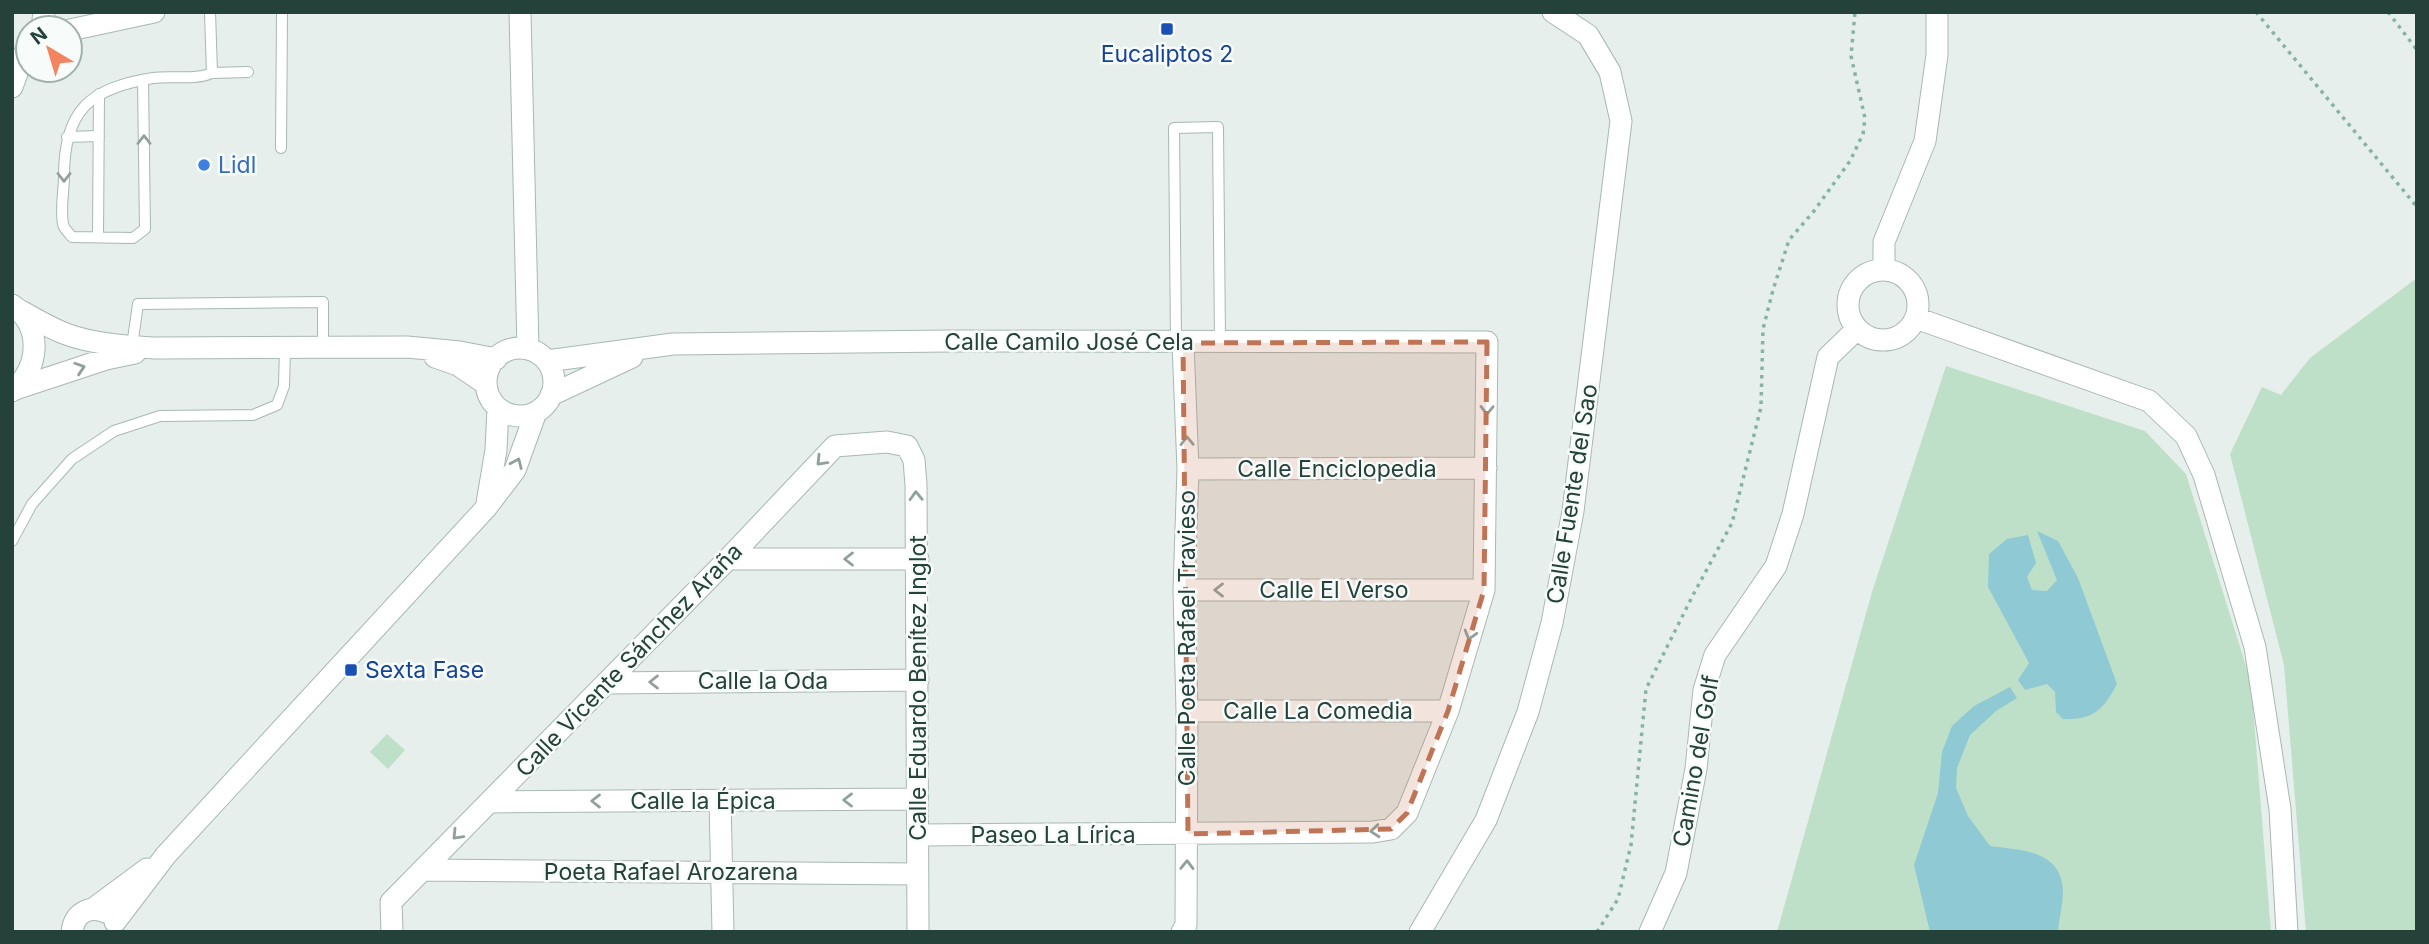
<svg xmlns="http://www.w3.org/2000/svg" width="2429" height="944" font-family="Inter,sans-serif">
<rect width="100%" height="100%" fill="#e6efeb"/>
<path fill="#bfe0c8" d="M2417 278V932H2306L2284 665 2230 454 2262 387 2281 395 2310 358Z
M1946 366 2145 431 2186 474 2251 682 2271 932H1777L1872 592Z
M387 734 405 750 388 769 370 752Z"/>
<path fill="#8ec9d4" d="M2037 531 2058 541 2078 578 2117 684C2103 710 2094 720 2063 719L2056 712 2055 692 2047 684 2025 690 2018 680 2029 663 1988 587 1989 554 2007 539 2028 535 2036 563 2027 577 2032 590 2047 591 2057 580Z
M2010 687 2017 698 1996 711 1970 735 1957 768 1956 788 1968 816 1990 846C2016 850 2056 849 2062 883 2065 897 2059 917 2058 932H1930L1914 865 1938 793 1942 752 1952 726 1974 706Z"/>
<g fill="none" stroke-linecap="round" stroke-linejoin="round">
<g stroke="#a8b8b2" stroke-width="12">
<path id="lane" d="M210 12 212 73 248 72
M143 81 145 229 133 238 72 237C69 233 64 229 63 224 60 209 64 191 64 176 64 110 90 88 153 78 173 75 193 81 212 73
M67 137 99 136
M281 148 282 12
M98 237 99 94
M1176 342 1174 128 1218 127 1220 342
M132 346 138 304 323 302V348
M12 541 32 504 72 459 114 431 160 416 253 415 277 405 284 386 285 348"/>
</g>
<g stroke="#a8b8b2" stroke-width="23">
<path id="street" d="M520 12 528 349
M70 30 154 12
M1884 270V242L1925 141 1937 55V12
M1848 305a35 35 0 1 1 70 0a35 35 0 1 1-70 0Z
M21 311C35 319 50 328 66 334 93 344 125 346 154 348L407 347 460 352 496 359
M1916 318 2149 401 2186 436 2204 475 2255 647 2280 809 2287 932
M486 382a34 34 0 1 1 68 0a34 34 0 1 1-68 0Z
M435 357 458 365 486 384
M547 361 673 344 951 341 1487 342 1484 590 1448 711 1407 813 1391 829 1373 832 918 835
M15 389 106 359 135 353
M551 395 632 357
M1188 469 1486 468
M487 503 496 450 498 408
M728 559H918
M1184 590H1484
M607 683 918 680
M1187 711H1448
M720 801 723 932
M490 802 916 799
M423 870 918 874
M93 909 147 869
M115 922 166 855 486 508 515 470 536 412
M72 932C74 913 89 905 106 912
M392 932 391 902 728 559 835 446 887 442 907 446 914 460 916 485 918 932
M1182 932 1186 925 1187 711 1184 590 1188 469 1183 343
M1420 932 1486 820 1528 712 1552 623 1573 511 1621 121 1610 72 1588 35 1553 12
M1650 932 1676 873 1696 769 1704 690 1715 655 1776 566 1793 514 1828 357 1857 329"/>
</g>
<g stroke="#a4bbb3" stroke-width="23">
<path id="secondary" d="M42 28 44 12
M12 87 24 54
M12 305C43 326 40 369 12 391"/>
</g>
<path stroke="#86b3a5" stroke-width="3.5" stroke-dasharray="3.5 5" stroke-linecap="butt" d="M2256 12 2417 207
M2388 12 2417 50
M1597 932 1618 899 1631 845 1646 689 1693 595 1732 523 1761 407 1763 329 1773 290 1789 240 1814 211 1850 161 1863 134 1865 118 1851 56 1855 12"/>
<use href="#lane" stroke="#fff" stroke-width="10"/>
<use href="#street" stroke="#fff" stroke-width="21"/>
<use href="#secondary" stroke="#fff" stroke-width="21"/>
</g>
<defs><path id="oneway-chevron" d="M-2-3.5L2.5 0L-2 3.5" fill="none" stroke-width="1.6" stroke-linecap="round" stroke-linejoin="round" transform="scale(1.75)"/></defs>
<g stroke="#92a09c">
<use href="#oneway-chevron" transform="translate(144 140) rotate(-90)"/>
<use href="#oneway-chevron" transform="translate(64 177) rotate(90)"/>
<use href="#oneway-chevron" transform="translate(80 368) rotate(-18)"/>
<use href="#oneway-chevron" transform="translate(1487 410) rotate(91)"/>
<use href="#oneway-chevron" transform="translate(1187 441) rotate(-92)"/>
<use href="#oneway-chevron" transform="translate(821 461) rotate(134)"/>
<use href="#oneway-chevron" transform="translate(517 463) rotate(-66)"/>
<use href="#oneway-chevron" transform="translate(916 496) rotate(-92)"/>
<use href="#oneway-chevron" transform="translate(849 559) rotate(180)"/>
<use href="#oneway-chevron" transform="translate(1219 590) rotate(180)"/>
<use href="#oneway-chevron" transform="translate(1470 635) rotate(106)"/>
<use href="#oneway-chevron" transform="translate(654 682) rotate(180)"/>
<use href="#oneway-chevron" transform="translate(848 800) rotate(180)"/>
<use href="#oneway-chevron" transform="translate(596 801) rotate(180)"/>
<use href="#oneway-chevron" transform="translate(1375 831) rotate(175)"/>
<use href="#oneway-chevron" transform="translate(457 835) rotate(134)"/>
<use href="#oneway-chevron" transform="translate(1187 865) rotate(-89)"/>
</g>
<path fill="#c07456" fill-opacity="0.2" stroke="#c07456" stroke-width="5" stroke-dasharray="14 9" stroke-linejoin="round" d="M1487 342 1484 590 1448 711 1407 813 1391 829 1188 834 1183 343Z"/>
<g fill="#1a4fb4" stroke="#f7fbf9" stroke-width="2.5">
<rect x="1160" y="22" width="14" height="14" rx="3.5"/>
<rect x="344" y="663" width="14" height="14" rx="3.5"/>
</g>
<circle fill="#3f7fe0" stroke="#f7fbf9" stroke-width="2.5" cx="204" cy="165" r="7"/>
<g text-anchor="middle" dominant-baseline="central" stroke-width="5" stroke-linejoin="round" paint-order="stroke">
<g font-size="23" fill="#164399" stroke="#f7fbf9">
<text x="1167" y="54">Eucaliptos 2</text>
<text x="365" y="670" text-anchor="start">Sexta Fase</text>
</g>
<g font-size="23" fill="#366cbe" stroke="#f7fbf9" text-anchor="start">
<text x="218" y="165">Lidl</text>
</g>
<g font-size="23" fill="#24423a" stroke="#f7fbf9">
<text x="1069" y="342">Calle Camilo José Cela</text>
<text x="1337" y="469">Calle Enciclopedia</text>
<text transform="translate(1572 494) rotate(-81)">Calle Fuente del Sao</text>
<text x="1334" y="590">Calle El Verso</text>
<text transform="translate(1187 638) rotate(-90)">Calle Poeta Rafael Travieso</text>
<text transform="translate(629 660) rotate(-46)">Calle Vicente Sánchez Araña</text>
<text x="763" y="681">Calle la Oda</text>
<text transform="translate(918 688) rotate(-90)">Calle Eduardo Benítez Inglot</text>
<text x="1318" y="711">Calle La Comedia</text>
<text transform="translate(1696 761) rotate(-80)">Camino del Golf</text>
<text x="703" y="801">Calle la Épica</text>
<text x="1053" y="835">Paseo La Lírica</text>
<text x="671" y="872">Poeta Rafael Arozarena</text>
</g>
</g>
<rect width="2429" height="944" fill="none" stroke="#24423a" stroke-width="28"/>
<g transform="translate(49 49) rotate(322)"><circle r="33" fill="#f7fbf9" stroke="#a3b1ad" stroke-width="2"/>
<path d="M0-5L12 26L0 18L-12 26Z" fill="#f4845f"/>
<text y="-10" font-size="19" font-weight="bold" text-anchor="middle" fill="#24423a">N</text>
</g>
</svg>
